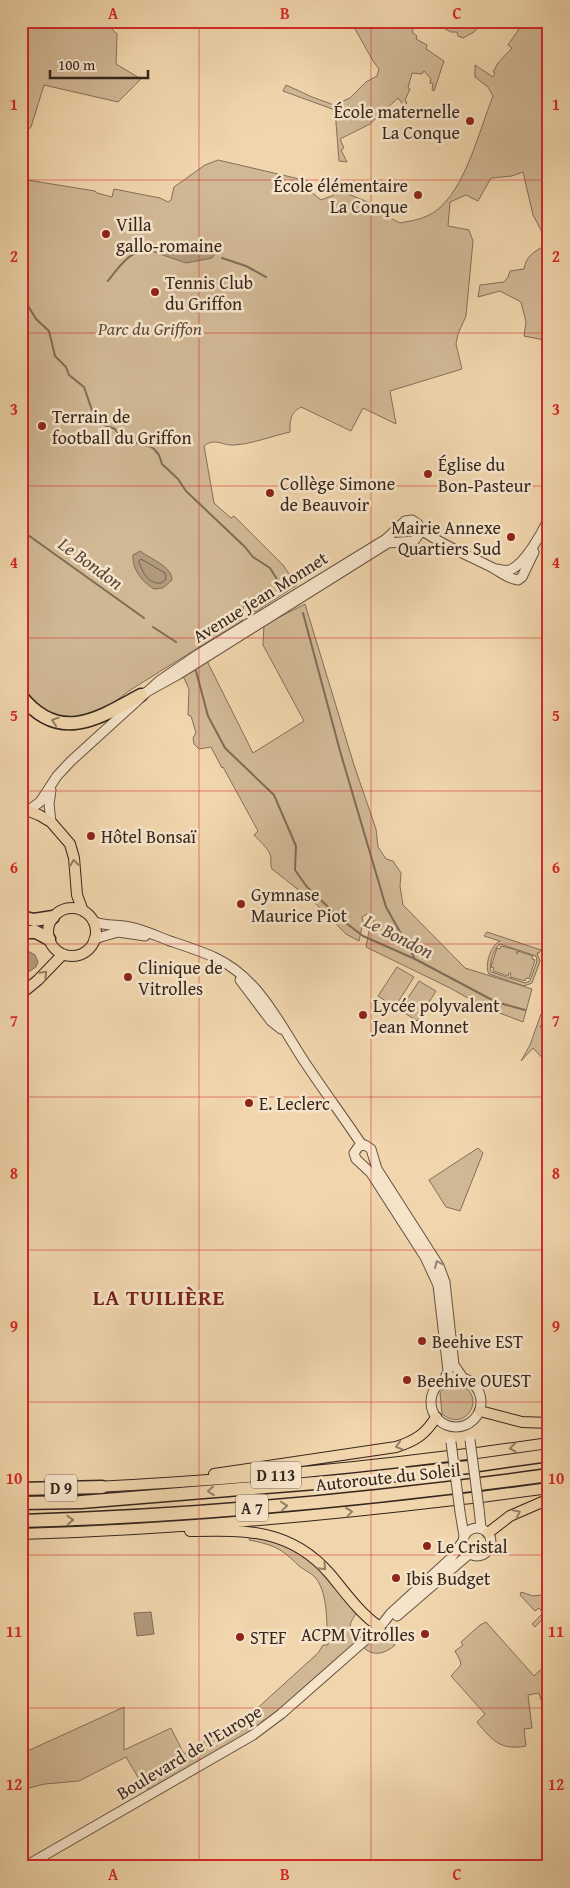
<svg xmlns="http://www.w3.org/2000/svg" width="570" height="1888" font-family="'Gentium Book Plus',serif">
<rect width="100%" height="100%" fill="#f1d6ad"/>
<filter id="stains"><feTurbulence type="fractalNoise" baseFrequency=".004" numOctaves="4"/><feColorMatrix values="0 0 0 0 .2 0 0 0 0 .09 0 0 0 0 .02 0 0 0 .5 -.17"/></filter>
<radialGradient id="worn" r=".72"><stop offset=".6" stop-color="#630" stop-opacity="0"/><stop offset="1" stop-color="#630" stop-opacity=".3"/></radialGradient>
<path fill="#d1b895" stroke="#836f5a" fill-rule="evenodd" d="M21 21H66C81 30 89 21 104 21L117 34 116 64 141 79 118 102 44 85 31 127 21 136Z
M342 21H409L415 25 412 32 417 36 416 39 427 45 426 49 444 61 434 91 432 90 433 84 430 83 431 79 424 71 422 74 412 73 408 88 410 89 405 100 407 103 404 106 398 98 370 124 340 139 344 148 341 150 347 162 339 161 335 110 283 91 286 85 312 97 334 105 350 98 366 82 377 76 379 69 373 61 354 27Z
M435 21H483L474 32 463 38 458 36 457 32H451L434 23Z
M520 21H549V341L524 336 526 322 521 302 500 291 478 297 480 285 504 282 508 277 510 271 524 269C526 256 534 252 544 246L541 230 533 215 523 172 512 176 491 178 478 201 466 195 450 202 448 226 469 230 473 241 466 316 458 334 456 344 462 369 390 391 396 424 363 408 351 431 301 407C290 413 290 420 290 432 272 436 252 444 234 445 223 446 215 437 204 446L214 503 231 518 234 516 283 565 297 585 255 612 249 603 244 605 242 621C205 644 168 666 132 689 124 694 118 700 110 705 97 713 78 719 63 717 44 714 32 702 21 687V179L95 191 97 193 112 197 114 189 160 198 168 202 171 200 174 187 205 165 218 160 308 181 309 190 321 200 334 195 336 189 370 203 374 210 400 223C409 221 419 220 427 216 463 201 479 130 493 96L488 87 475 77V65L493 77 495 73 493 72 498 63 512 48 508 45 519 29Z
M305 604 354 765 376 829 378 847 386 859 393 861 401 873 400 886 403 905 465 968 532 989 523 1022 484 1007 450 988 366 947 370 926 374 922 373 916 367 914 362 917 363 922 359 941 346 934 314 902 272 869C270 864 271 862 271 858 270 849 259 841 254 835L258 831 223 767 222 768 211 747 199 749 194 744 193 738 196 733 191 716 188 715 189 689 183 676 207 661 253 753 304 721 263 645 264 625Z
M487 932 541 950 539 953H537L540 961 532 983 524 986 489 974C484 965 491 945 500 941L484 936ZM500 944 536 956 537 961 530 981 525 983 491 972C489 965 493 949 500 944Z
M501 946 517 950V954L518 951 533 956 532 959 535 960 529 979 526 978 525 981 510 977 511 973H509L508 976 493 971 494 968 491 967 497 948 500 949Z
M397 967 414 977 395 1007 378 996Z
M419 981 436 991 417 1021 400 1010Z
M546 1010 549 1012V1065L533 1048 521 1061 530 1045 541 1014Z
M478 1148 483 1153 460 1211 446 1207 429 1180Z
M456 1384C489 1391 468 1435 442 1414L440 1393 445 1387Z
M250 1535C303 1545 324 1573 358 1612 348 1622 348 1632 355 1643L280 1711 254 1730 151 1789 146 1788 144 1785 141 1788 140 1786 142 1784 126 1757 79 1781 45 1784 21 1790V1754L124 1707V1750L171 1728 184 1754 251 1714 318 1653 323 1645H328C326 1625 329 1594 315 1577 311 1573 304 1570 299 1566 281 1548 274 1545 249 1540Z
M521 1592 533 1596 549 1594V1597L546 1598 549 1600V1612L535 1627 532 1624 543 1613 539 1608 535 1611 520 1595Z
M486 1622 534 1676 546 1665 549 1668V1695L541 1700 539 1693 528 1695 532 1728 524 1729 526 1746C500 1751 492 1740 477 1722L485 1714 451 1676 461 1665 460 1660 455 1651 463 1645 461 1642 480 1625Z
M378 1636 386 1637 395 1645C385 1654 373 1657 363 1647Z"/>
<path fill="#b19a7c" stroke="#7f6c56" d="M154 245 183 247 215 253 212 258 186 263 154 252Z
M140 551C150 559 172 566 172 580L163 588 154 589C142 582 132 569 133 555Z
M30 952 35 955 38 962 36 967 21 977V953Z
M151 1612 154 1634 137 1636 134 1613Z"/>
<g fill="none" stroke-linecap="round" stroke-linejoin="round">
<path stroke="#73604d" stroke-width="1" d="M141 559 165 573 166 579 161 583C148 584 143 573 139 562Z"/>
<path stroke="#7f6c56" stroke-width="2" d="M222 258 246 266 266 277
M108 281C120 265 132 248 154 249
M21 290 25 301 36 319 49 331 55 356 66 367 69 375 84 387 96 422 115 429 121 437 128 441 149 446 154 449 159 455 162 464 178 479 186 491 245 547 253 557 270 568 278 581
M21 530 144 618
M303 613 340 751 386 907 414 957
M153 627 176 642
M196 671 208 716 225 748 274 795 296 846 295 870 307 887 342 920 363 936 415 959 496 1002 525 1010
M541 1026 549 1051"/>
<g stroke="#645242" stroke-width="11">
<path id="minor" d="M420 529C443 546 468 555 493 568 502 573 508 579 518 580
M498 569C502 570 506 571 510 570 525 564 542 533 549 518
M518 580 522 577 534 552
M29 810 40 802 57 776 71 761 159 681 197 655 386 539 405 521 412 520 418 524 420 533 414 541 388 543 179 674 141 695
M51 822 49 804 51 790
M93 921C105 927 118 924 130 927 144 930 157 936 170 941 185 946 201 951 216 958 260 979 280 1025 306 1064 324 1091 344 1118 362 1145
M94 939 118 932 145 936
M240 980 271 1021 281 1029
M431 1402a25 25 0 1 1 50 0a25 25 0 1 1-50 0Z
M444 1380 448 1371 447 1362 438 1285 425 1257 371 1173 356 1159 354 1153 359 1146 365 1145 371 1149 377 1169 439 1266 445 1282 454 1365 463 1378
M479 1509 481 1528
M460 1512 464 1536
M463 1542a14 14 0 1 1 28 0a14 14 0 1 1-28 0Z
M397 1616 469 1554
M24 1867 253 1735 281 1714 380 1627 391 1613 451 1558 463 1541"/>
</g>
<g stroke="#35261e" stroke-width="12">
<path id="major" d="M21 808 39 815 51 822 70 844 74 858 77 895 83 911
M48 932a24 24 0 1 1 48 0a24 24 0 1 1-48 0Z
M21 994 38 980 63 954
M480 1411 522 1422 549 1423
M477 1453 549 1443
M458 1455 467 1454
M214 1474 396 1447C415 1441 426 1434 436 1417
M95 1487C213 1481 331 1471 449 1456
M481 1497 549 1488
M462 1499 472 1498
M190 1531C245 1530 290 1528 330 1574 345 1592 360 1614 380 1627
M488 1533 510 1516 549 1499
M21 1534C166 1530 311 1517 454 1500"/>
</g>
<g stroke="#35261e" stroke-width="15">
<path id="highway" d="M21 696C59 744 98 719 141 695
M21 917 34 920 53 917
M21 932H36L49 939
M478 1465 549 1455
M459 1468 469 1467
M21 1489 102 1487
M21 1503 81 1502 340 1481 451 1469
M21 1521C198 1516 374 1499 549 1475"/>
</g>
<use href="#minor" stroke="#f6e4ca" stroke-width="9"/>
<use href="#major" stroke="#f1d6ad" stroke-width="10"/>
<use href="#highway" stroke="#f1d6ad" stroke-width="12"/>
<g stroke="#645242" stroke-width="11" stroke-linecap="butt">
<path id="minor-bridge" d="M470 1440 479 1509
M451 1442 460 1512"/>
</g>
<use href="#minor-bridge" stroke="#f6e4ca" stroke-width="9"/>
</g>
<defs><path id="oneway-chevron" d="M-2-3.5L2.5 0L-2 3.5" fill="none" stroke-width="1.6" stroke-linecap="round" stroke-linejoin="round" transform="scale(1.25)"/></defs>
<g stroke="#937e66">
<use href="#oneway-chevron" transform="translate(55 721) rotate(-162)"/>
<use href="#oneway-chevron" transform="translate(74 863) rotate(-97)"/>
<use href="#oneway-chevron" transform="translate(44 974) rotate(-45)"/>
<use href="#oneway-chevron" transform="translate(399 1446) rotate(164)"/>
<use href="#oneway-chevron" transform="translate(513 1448) rotate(173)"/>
<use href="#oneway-chevron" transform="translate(211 1491) rotate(175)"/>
<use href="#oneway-chevron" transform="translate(284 1506) rotate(-6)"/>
<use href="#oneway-chevron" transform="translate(349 1512) rotate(-7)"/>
<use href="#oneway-chevron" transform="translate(517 1513) rotate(-26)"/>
<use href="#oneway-chevron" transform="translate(70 1520) rotate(-2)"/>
<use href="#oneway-chevron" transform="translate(323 1567) rotate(45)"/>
</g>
<use stroke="#968574" href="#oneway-chevron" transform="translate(438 1264) rotate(-115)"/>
<path fill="none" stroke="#d62828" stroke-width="1" stroke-opacity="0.55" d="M199 21V1867M371 21V1867M21 180H549M21 333H549M21 486H549M21 638H549M21 791H549M21 944H549M21 1097H549M21 1250H549M21 1402H549M21 1555H549M21 1708H549"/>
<g fill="#8f2418" stroke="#f6e4ca" stroke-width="2">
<circle cx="470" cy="121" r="5"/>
<circle cx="418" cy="195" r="5"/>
<circle cx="106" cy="234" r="5"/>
<circle cx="155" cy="292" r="5"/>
<circle cx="42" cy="426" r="5"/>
<circle cx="428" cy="474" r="5"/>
<circle cx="270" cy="493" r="5"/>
<circle cx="511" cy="537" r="5"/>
<circle cx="91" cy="836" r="5"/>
<circle cx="241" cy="904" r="5"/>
<circle cx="128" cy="977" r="5"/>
<circle cx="363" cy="1015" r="5"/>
<circle cx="249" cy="1103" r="5"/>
<circle cx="422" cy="1341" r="5"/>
<circle cx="407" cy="1380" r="5"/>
<circle cx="427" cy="1546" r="5"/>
<circle cx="396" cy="1578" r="5"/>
<circle cx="425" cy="1634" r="5"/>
<circle cx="240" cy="1637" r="5"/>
</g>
<g text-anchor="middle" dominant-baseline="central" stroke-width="5" stroke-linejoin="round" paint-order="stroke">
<g fill="#f6e4ca" stroke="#6f5f52" stroke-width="1">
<rect x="251" y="1461.5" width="50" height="27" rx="4"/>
<rect x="45" y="1474.5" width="32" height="27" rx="4"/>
<rect x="236" y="1494.5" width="32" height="27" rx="4"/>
</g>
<g font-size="16" font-weight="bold" fill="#35261e">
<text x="276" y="1475">D 113</text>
<text x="61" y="1488">D 9</text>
<text x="252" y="1508">A 7</text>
</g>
<g font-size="18" fill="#35261e" stroke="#f6e4ca" text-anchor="start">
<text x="460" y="111" text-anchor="end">École maternelle<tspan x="460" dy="21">La Conque</tspan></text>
<text x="408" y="185" text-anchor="end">École élémentaire<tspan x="408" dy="21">La Conque</tspan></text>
<text x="116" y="224">Villa<tspan x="116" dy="21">gallo-romaine</tspan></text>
<text x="165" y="282">Tennis Club<tspan x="165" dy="21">du Griffon</tspan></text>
<text x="52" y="416">Terrain de<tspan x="52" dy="21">football du Griffon</tspan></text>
<text x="438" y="464">Église du<tspan x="438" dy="21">Bon-Pasteur</tspan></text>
<text x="280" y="483">Collège Simone<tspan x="280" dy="21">de Beauvoir</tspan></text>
<text x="501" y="527" text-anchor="end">Mairie Annexe<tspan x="501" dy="21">Quartiers Sud</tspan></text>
<text x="101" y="836">Hôtel Bonsaï</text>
<text x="251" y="894">Gymnase<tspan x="251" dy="21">Maurice Piot</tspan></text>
<text x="138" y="967">Clinique de<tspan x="138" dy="21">Vitrolles</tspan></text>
<text x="373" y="1005">Lycée polyvalent<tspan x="373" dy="21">Jean Monnet</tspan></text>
<text x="259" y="1103">E. Leclerc</text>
<text x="432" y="1341">Beehive EST</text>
<text x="417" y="1380">Beehive OUEST</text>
<text x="437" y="1546">Le Cristal</text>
<text x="406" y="1578">Ibis Budget</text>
<text x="415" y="1634" text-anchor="end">ACPM Vitrolles</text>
<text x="250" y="1637">STEF</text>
</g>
<g font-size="18" font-style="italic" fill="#5c4a3c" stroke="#f6e4ca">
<text x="150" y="328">Parc du Griffon</text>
</g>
<g font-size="18" fill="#35261e" stroke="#f6e4ca">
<text transform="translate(260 597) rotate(-32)">Avenue Jean Monnet</text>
<text transform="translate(388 1477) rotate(-6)">Autoroute du Soleil</text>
<text transform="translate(189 1752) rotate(-31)">Boulevard de l'Europe</text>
</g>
<g font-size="19" font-style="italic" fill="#5a493a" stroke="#f6e4ca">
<text transform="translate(91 563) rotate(36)">Le Bondon</text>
<text transform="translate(399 936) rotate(27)">Le Bondon</text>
</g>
<g font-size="22" font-weight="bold" letter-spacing="1" fill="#7a1f14" stroke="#f6e4ca">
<text x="159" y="1297">LA TUILIÈRE</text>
</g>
</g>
<rect width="570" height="1888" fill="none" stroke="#f1d6ad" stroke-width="55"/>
<path d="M50 70v8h98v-8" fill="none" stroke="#35261e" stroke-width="2.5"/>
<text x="58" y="70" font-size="15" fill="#35261e" stroke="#f6e4ca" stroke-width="4" paint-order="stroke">100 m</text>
<rect x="28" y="28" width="514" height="1832" fill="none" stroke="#d62828" stroke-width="2"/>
<g font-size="16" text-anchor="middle" font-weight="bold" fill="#d62828">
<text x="113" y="19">A</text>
<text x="285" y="19">B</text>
<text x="457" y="19">C</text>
<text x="14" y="110">1</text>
<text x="556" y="110">1</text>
<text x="14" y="262">2</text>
<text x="556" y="262">2</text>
<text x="14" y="415">3</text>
<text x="556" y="415">3</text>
<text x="14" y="568">4</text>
<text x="556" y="568">4</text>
<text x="14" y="721">5</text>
<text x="556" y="721">5</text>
<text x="14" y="873">6</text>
<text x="556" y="873">6</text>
<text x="14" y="1026">7</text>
<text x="556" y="1026">7</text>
<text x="14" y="1179">8</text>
<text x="556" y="1179">8</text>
<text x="14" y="1332">9</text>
<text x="556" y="1332">9</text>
<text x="14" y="1484">10</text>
<text x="556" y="1484">10</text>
<text x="14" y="1637">11</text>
<text x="556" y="1637">11</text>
<text x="14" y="1790">12</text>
<text x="556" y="1790">12</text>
<text x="113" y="1880">A</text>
<text x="285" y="1880">B</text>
<text x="457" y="1880">C</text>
</g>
<rect width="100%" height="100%" filter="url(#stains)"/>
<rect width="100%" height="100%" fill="url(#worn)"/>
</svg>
